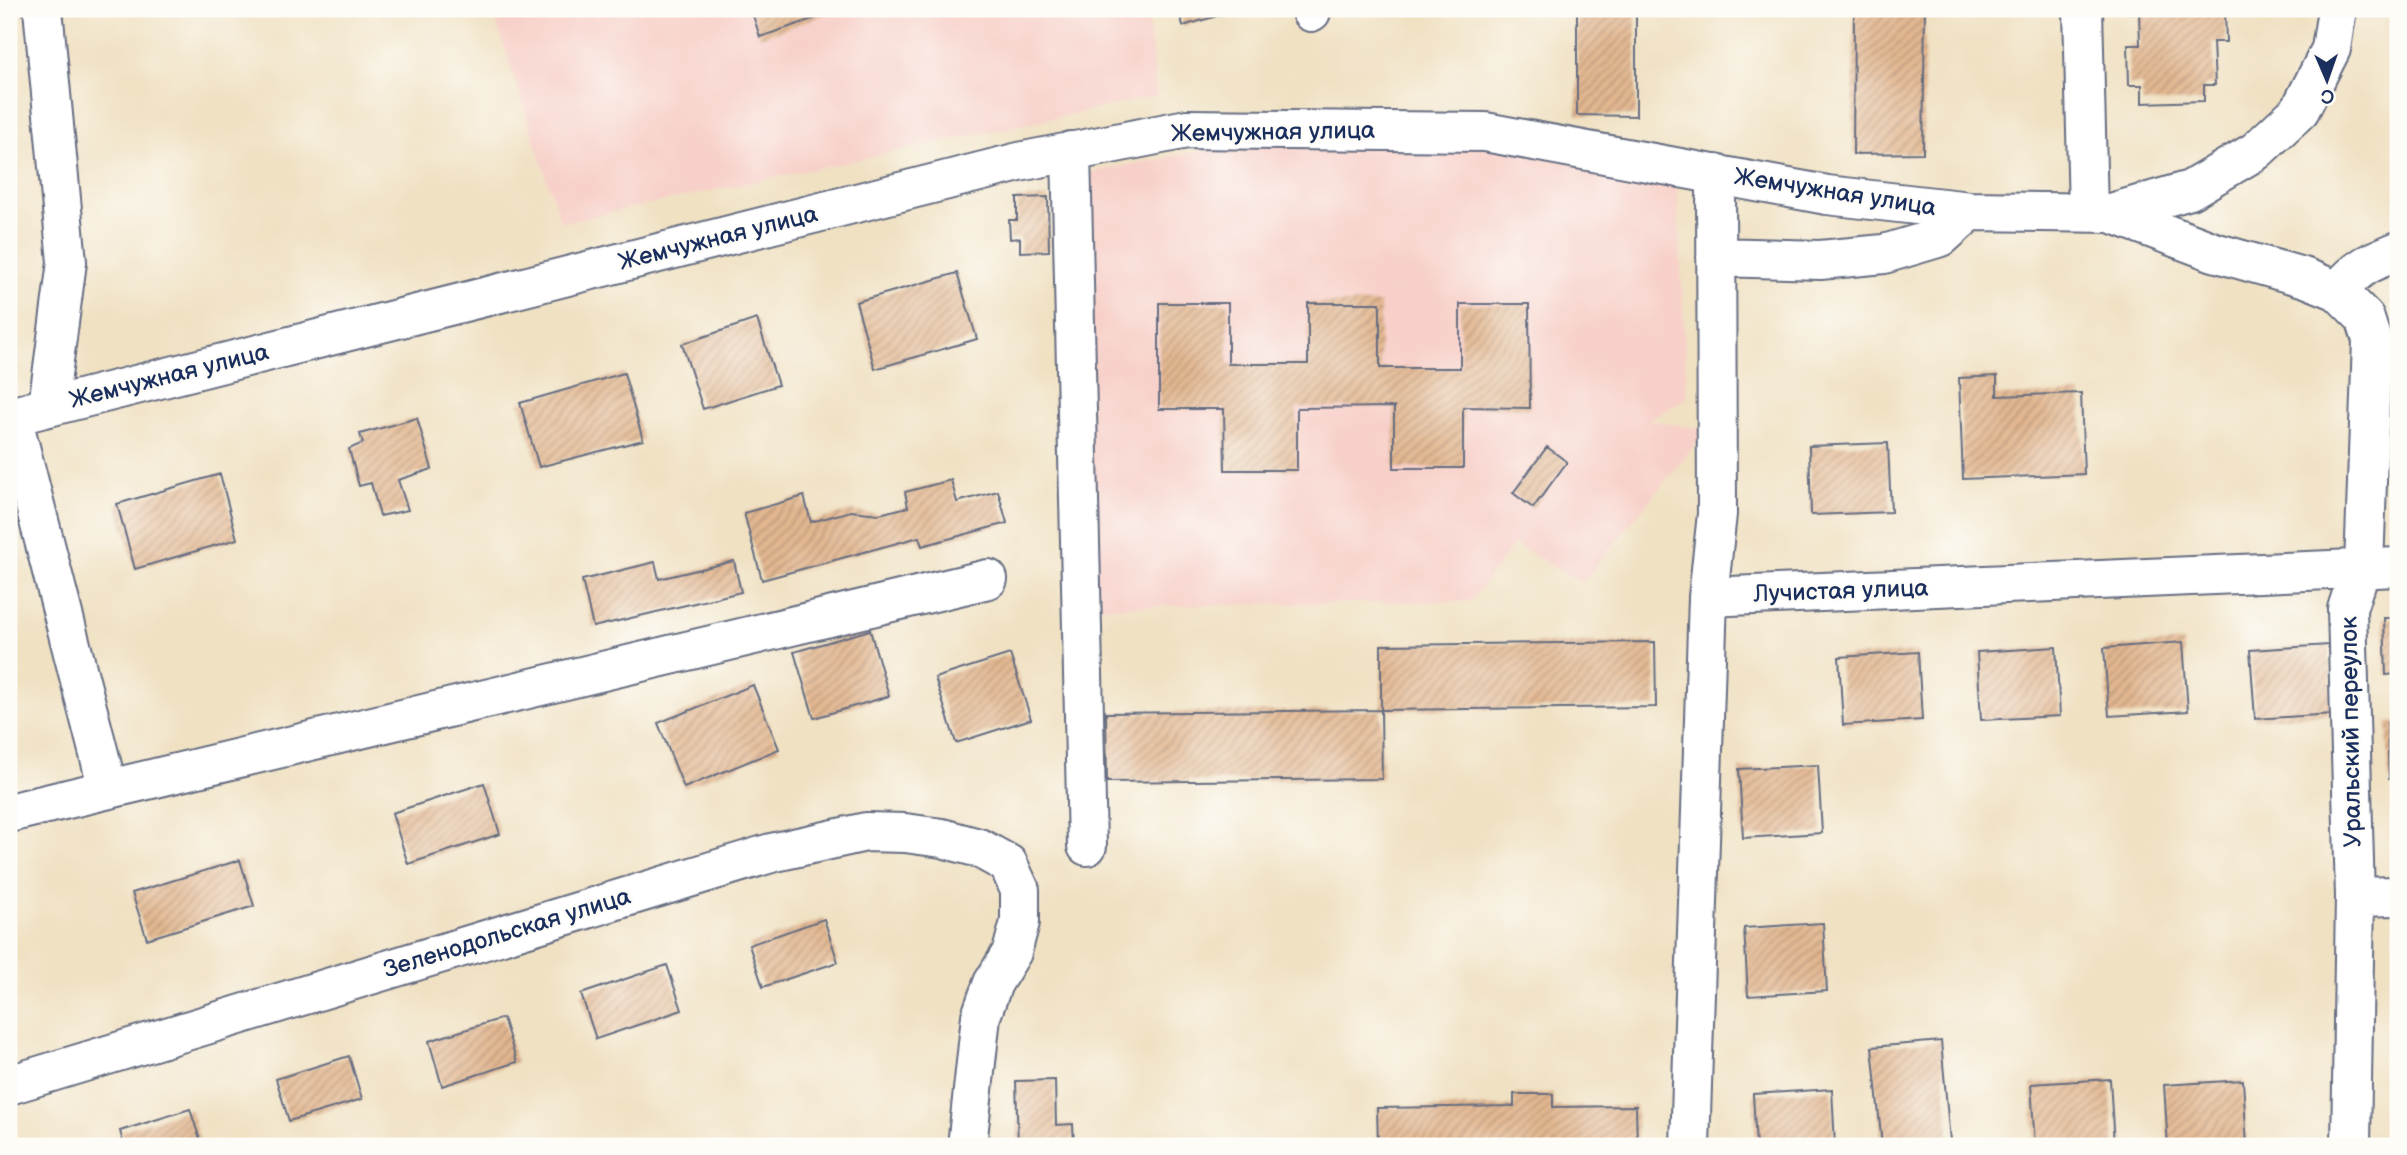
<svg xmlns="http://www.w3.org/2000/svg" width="2407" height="1155" font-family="'Balsamiq Sans',sans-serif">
<defs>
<pattern id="building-hatch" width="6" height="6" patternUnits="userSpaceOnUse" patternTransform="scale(1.75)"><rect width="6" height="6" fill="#e3b790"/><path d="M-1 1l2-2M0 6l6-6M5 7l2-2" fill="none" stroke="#b79579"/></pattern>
</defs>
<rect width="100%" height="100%" fill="#fdfcf7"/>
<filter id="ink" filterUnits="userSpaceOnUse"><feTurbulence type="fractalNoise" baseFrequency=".0143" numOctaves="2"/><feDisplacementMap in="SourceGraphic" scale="14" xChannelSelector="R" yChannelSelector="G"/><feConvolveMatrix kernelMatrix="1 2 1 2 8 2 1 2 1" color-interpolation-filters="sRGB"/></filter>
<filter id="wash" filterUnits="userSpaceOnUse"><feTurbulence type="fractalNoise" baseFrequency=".00686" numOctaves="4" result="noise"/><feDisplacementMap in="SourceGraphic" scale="28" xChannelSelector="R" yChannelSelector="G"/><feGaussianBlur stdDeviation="1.57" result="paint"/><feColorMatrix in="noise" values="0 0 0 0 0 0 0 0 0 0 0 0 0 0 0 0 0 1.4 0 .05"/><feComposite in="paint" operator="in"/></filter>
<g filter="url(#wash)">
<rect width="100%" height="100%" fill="#f0e1c3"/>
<path fill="#f7d0c9" d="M492 9H1147L1157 96 561 223Z
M1456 135 1677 180 1687 398 1647 420 1707 430 1582 583 1514 544 1471 601 1092 607 1088 173 1264 138Z"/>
<g id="blocks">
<path fill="url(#building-hatch)" d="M751 9H842L760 37Z
M1179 9H1241L1183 26Z
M1577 9H1636V116L1577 115Z
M1854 9H1925L1923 153 1853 154Z
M2127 9H2225L2226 42H2213L2215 85H2204V101L2142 103V85H2129L2128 45H2140L2139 12 2127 13Z
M1048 197 1049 251 1020 252V238L1010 239 1009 220H1017V198Z
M957 273 977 339 875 369 856 302Z
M1159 303H1228V364H1308V303H1380V368H1460V304H1529L1530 408 1463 407V468H1394V407L1297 408V470H1225L1224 409H1159Z
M757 319 778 385 703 409 682 344Z
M624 373 643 440 539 467 520 403Z
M1997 376V396L2081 393 2084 474 1963 479 1959 378Z
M417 418 432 469 398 480 408 510 380 516 371 483 359 486 349 449 363 443 360 434Z
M1888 443 1891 512 1811 515 1809 446Z
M1547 447 1567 462 1533 508 1513 493Z
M220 474 237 539 135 569 117 504Z
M951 480 957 502 998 491 1007 523 922 546 919 537 762 580 744 513 804 496 811 522 851 511 879 514 908 507 905 492Z
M734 561 741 592 593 627 582 580 655 562 659 579Z
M2384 618H2398V674L2386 675Z
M870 630 889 696 814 718 794 652Z
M1655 642 1656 707 1381 710V645Z
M2183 642 2188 711 2109 716 2104 648Z
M2329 645 2333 714 2255 719 2250 650Z
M2056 647 2060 716 1981 720 1977 652Z
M1918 652 1922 720 1843 725 1839 657Z
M1010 654 1031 719 956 743 935 678Z
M753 685 779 749 684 788 658 723Z
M1381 710 1382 779 1107 782 1106 713Z
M2398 722V779H2389L2387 723Z
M1818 765 1822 833 1743 838 1739 769Z
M484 783 500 834 408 864 392 813Z
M2394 809H2398V870H2396Z
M240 860 254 906 147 939 132 893Z
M824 919 838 962 763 987 749 945Z
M1823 923 1827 991 1748 996 1744 928Z
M667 965 682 1010 596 1039 581 994Z
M503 1018 517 1062 442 1086 429 1041Z
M1941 1041 1950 1141 1882 1146 1872 1047Z
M349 1056 362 1099 289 1121 276 1079Z
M2110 1079 2114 1146H2035L2031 1084Z
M1055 1080 1056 1125 1073 1124 1074 1146H1018L1016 1081Z
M2243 1080 2247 1146H2168L2164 1085Z
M1832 1089 1835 1146H1756L1753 1094Z
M1514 1094H1553V1107L1636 1106 1637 1146H1378L1377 1108 1514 1106Z
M190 1109 202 1146H124L120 1131Z"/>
</g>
</g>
<g filter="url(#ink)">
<use href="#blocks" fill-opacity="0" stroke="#666d81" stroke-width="2"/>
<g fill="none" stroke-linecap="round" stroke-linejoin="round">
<g stroke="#666d81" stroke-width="42">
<path id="minor" d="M43 9 67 262 48 406
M1310 9 1311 12
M2083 9 2088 212
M1071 151 1087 846
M2111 213 2214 252 2306 278 2338 291 2365 318 2372 340 2364 568 2354 587 2347 609 2355 897 2351 1146
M1716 257 1820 260 1884 254 1941 237 1970 211
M2338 291C2357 267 2370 262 2398 251
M12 416 108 789
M9 417 1019 162 1187 129 1485 132 1827 195 1970 211 2111 213 2190 190 2256 151 2300 110 2331 49 2337 9
M1708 597 2398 567
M9 813 988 579
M2355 897 2398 896
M9 1085 771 853 866 832 905 833 942 838 979 848 1008 864 1020 890V922L1012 952 993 983 981 1016 967 1146
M1690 1146 1708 597 1717 514 1716 174"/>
</g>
<use href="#minor" stroke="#fff" stroke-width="38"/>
</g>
</g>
<g text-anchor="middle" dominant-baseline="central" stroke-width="5" stroke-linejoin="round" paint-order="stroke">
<g font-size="24" fill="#1b2f5e" stroke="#fdfcf7">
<text transform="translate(1273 132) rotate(-1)">Жемчужная улица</text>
<text transform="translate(1835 192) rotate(9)">Жемчужная улица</text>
<text transform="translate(718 238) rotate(-14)">Жемчужная улица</text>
<text transform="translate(169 376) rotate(-14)">Жемчужная улица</text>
<text transform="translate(1841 591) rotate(-2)">Лучистая улица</text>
<text transform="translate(2351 732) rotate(-91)">Уральский переулок</text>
<text transform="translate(507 933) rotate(-17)">Зеленодольская улица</text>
</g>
</g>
<rect width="2407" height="1155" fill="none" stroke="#fdfcf7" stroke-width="35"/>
<g transform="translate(2327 80) rotate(178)" stroke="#fdfcf7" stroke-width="5" paint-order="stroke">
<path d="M0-5L12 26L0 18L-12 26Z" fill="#1b2f5e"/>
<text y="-10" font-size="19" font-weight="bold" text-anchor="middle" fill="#1b2f5e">С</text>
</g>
</svg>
